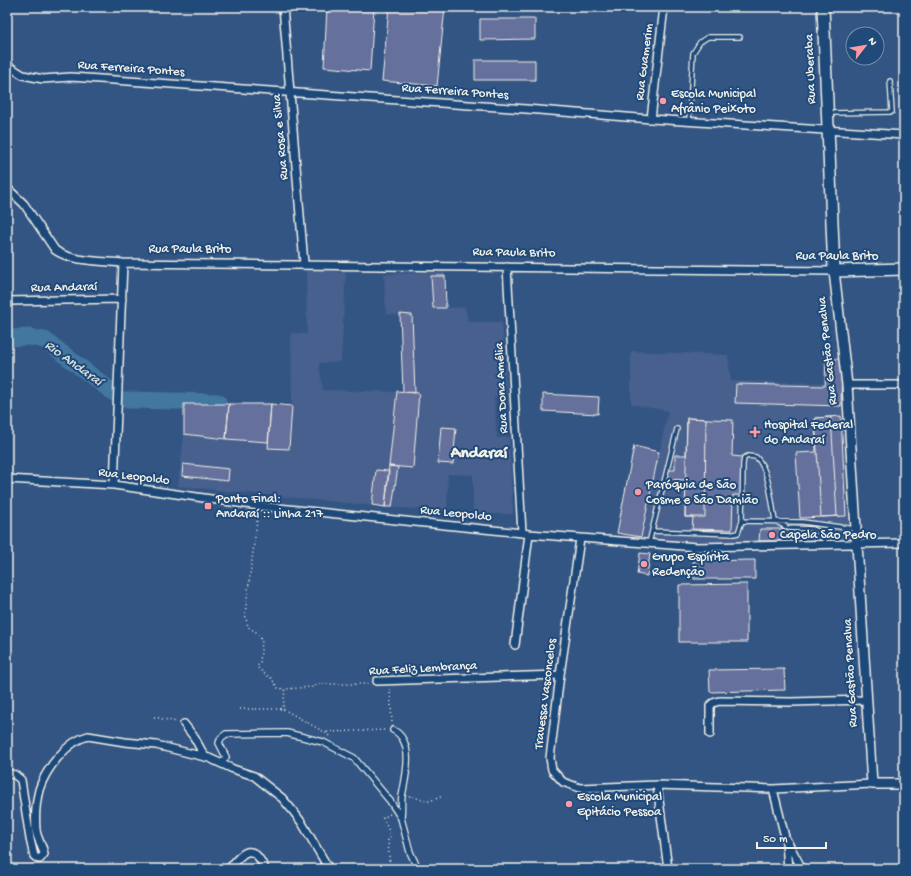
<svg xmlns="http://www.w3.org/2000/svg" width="911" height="876" font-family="'Gochi Hand',sans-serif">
<rect width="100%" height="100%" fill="#335584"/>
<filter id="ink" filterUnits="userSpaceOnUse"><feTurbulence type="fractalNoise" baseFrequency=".025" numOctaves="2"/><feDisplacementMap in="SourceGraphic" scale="8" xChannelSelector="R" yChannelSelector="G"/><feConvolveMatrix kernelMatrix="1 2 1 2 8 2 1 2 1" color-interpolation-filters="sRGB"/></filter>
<g filter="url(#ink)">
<path fill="#46608d" d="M306 270 346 272 341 362 319 363 323 390 403 392 400 315 386 314 384 274 445 272 446 308 465 307 468 322H502L507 397H494L497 438 509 437 513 514H473V475L448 474 447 511 385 507 178 486 184 434V404L292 406 291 333 307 334Z
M631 351 728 355 731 381 824 383 823 356H842L854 542 697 545 641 537 668 411 631 404Z"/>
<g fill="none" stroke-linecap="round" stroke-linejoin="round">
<path stroke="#42779f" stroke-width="17" d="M7 338 29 337 45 340 114 393
M128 400 218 402"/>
</g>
<path fill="#65719c" stroke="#f4f1e8" d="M327 7H374L370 71 324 67Z
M389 7H445L437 86 382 81Z
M480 19H535V39L480 40Z
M475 60H535V80H475Z
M431 276H445L446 308H433Z
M400 314 412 315 415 393 403 392Z
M826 359H842L841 406 735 403 736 384 825 386Z
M397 391 419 393 413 468 389 466Z
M543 394 599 397 598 414 543 411Z
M184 404H229L226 439 184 434Z
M229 404H271L268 442 226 439Z
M271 404 292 406 289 449 268 448Z
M841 416 846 516 800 518 796 453 816 452 815 418Z
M831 417 837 516 821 517 815 418Z
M687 418 733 420 732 456 742 457 741 495H733L732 530 692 529 693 517H685L686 480 667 479 668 470H675V455H686Z
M687 418 706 419 705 517H685Z
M441 427 456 428 453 464 438 463Z
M634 446 659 452 641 537 617 533Z
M183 464 229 469 228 481 182 476Z
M389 466 398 467 392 507H385Z
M376 470 389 471 385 507 372 505Z
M760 529H785V541H759Z
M640 553 650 554 647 576 637 574Z
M755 560V579H694L693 561Z
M747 584V642H679V585Z
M784 669 785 690 710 692 709 670Z"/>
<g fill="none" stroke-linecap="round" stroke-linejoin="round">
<g stroke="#f4f1e8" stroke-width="6">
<path id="service" d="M830 113 892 112 890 81
M689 121 693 53 700 42 708 37H740
M742 521 803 522 855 529
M652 531 734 534 738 533 742 521 743 464 744 458 748 456 756 457C769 469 772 503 775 521L788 528 813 529 819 532 827 544
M649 543 677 429"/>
</g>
<g stroke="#f4f1e8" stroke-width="8">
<path id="pedestrian" d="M393 730C415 741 406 776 402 796 401 803 402 810 401 818
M221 764 226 757 219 743 221 738 226 734 287 733 323 742 354 758 390 801 401 818 410 852 418 869"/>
</g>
<g stroke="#f4f1e8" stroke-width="10">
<path id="minor" d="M283 7 304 264
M7 65 23 75 43 79 71 77 526 109 651 119 904 135
M651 119 664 7
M7 188 24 204 55 250C71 262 103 261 123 263L834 271
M507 267 522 533
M7 301 122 299
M847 385H904
M7 479 114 485 259 506 522 533 529 534 697 547 904 543
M114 485 123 263
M580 539 560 675 550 758 552 770 563 782 580 788 657 785 773 789 872 784
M515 645 529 534
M377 681 560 675
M184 724 194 737 205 757
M710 734V706L713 703 719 701 791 702 866 700
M7 773 15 775 21 780 30 839 34 856 38 859H40L44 854C43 846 37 839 36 830 35 818 36 802 39 790 45 770 67 741 88 736L125 742 156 745 209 758 233 769 254 776 282 798 293 811 302 823 329 869
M657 785 668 869
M773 789 785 837 802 869
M786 843 788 869
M229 869C244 850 253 842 265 869"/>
</g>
<g stroke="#f4f1e8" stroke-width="12">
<path id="tertiary" d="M834 271 847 385 872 784H904"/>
</g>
<g stroke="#f4f1e8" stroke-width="14">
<path id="secondary" d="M823 7 834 271 904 269"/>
</g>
<path stroke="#f4f1e8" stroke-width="1.5" stroke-dasharray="1 3" stroke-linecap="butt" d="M258 513 245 614 248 627 256 632 262 640 260 662 257 667 266 675 271 678 278 688 285 689
M390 689 392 723
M240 709H283
M154 717 177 722
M327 732 385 730
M329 736 326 733 283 709 285 689 312 687 319 684H370
M409 796 429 801 441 797
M390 814 383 818 389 831 390 837 388 840 390 869"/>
<use href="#service" stroke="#1f4a7a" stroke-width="3.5"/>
<use href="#pedestrian" stroke="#1f4a7a" stroke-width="5.5"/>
<use href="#minor" stroke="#1f4a7a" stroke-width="7"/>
<use href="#tertiary" stroke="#1f4a7a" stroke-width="9"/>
<use href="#secondary" stroke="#1f4a7a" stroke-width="11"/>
</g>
</g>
<g fill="#ff9aa2" stroke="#1f4a7a" stroke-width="1.5">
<circle cx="663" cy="101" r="4"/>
<path d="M753 426h4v4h4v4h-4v4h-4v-4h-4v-4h4z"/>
<circle cx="638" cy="492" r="4"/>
<rect x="204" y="502" width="8" height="8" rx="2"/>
<circle cx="772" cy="535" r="4"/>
<circle cx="644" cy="564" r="4"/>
<circle cx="569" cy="804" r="4"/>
</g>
<g text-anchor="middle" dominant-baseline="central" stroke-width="4" stroke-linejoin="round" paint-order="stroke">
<g font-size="13" fill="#f4f1e8" stroke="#1f4a7a">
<text transform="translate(645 62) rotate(-83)">Rua Guamerim</text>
<text transform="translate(131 69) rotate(4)">Rua Ferreira Pontes</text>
<text transform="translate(811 69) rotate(-92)">Rua Uberaba</text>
<text transform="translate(455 92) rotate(4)">Rua Ferreira Pontes</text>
<text transform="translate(281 137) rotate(-95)">Rua Rosa e Silva</text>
<text x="190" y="249">Rua Paula Brito</text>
<text transform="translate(514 253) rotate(1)">Rua Paula Brito</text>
<text x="837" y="256">Rua Paula Brito</text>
<text transform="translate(64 288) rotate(-1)">Rua Andaraí</text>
<text transform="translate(828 351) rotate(-96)">Rua Gastão Penalva</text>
<text transform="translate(502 388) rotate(-93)">Rua Dona Amélia</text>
<text transform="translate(134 477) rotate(7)">Rua Leopoldo</text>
<text transform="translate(456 514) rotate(6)">Rua Leopoldo</text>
<text transform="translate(423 669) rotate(-3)">Rua Feliz Lembrança</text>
<text transform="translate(851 673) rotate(-93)">Rua Gastão Penalva</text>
<text transform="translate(546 694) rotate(-83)">Travessa Vasconcelos</text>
</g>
<g font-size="13" fill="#f4f1e8" stroke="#1f4a7a" text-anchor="start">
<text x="671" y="94">Escola Municipal<tspan x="671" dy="15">Afrânio Peixoto</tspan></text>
<text x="764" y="425">Hospital Federal<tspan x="764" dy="15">do Andaraí</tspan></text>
<text x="646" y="485">Paróquia de São<tspan x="646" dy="15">Cosme e São Damião</tspan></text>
<text x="216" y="499">Ponto Final:<tspan x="216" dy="15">Andaraí :: Linha 217</tspan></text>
<text x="780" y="535">Capela São Pedro</text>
<text x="652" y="557">Grupo Espírita<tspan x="652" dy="15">Redenção</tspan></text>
<text x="577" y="797">Escola Municipal<tspan x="577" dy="15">Epitácio Pessoa</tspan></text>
</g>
<g font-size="14" font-style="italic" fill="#d9dfdd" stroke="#1f4a7a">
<text transform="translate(73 364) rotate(36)">Rio Andaraí</text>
</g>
<g font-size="17" font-weight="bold" fill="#f4f1e8" stroke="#1f4a7a">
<text x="479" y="454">Andaraí</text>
</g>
</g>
<rect width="911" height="876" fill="none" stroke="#1f4a7a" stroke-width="24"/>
<rect x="12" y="12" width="887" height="852" fill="none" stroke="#f4f1e8" stroke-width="1.5" filter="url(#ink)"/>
<g transform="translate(865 46) rotate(59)"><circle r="19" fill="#1f4a7a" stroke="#748da6"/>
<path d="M0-3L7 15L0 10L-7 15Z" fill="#ff9aa2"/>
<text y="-6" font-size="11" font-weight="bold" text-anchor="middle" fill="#f4f1e8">N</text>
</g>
<path d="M757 842v6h69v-6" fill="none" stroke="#f4f1e8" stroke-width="2"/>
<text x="763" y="842" font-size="12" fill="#f4f1e8" stroke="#1f4a7a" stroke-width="3" paint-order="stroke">50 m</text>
</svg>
